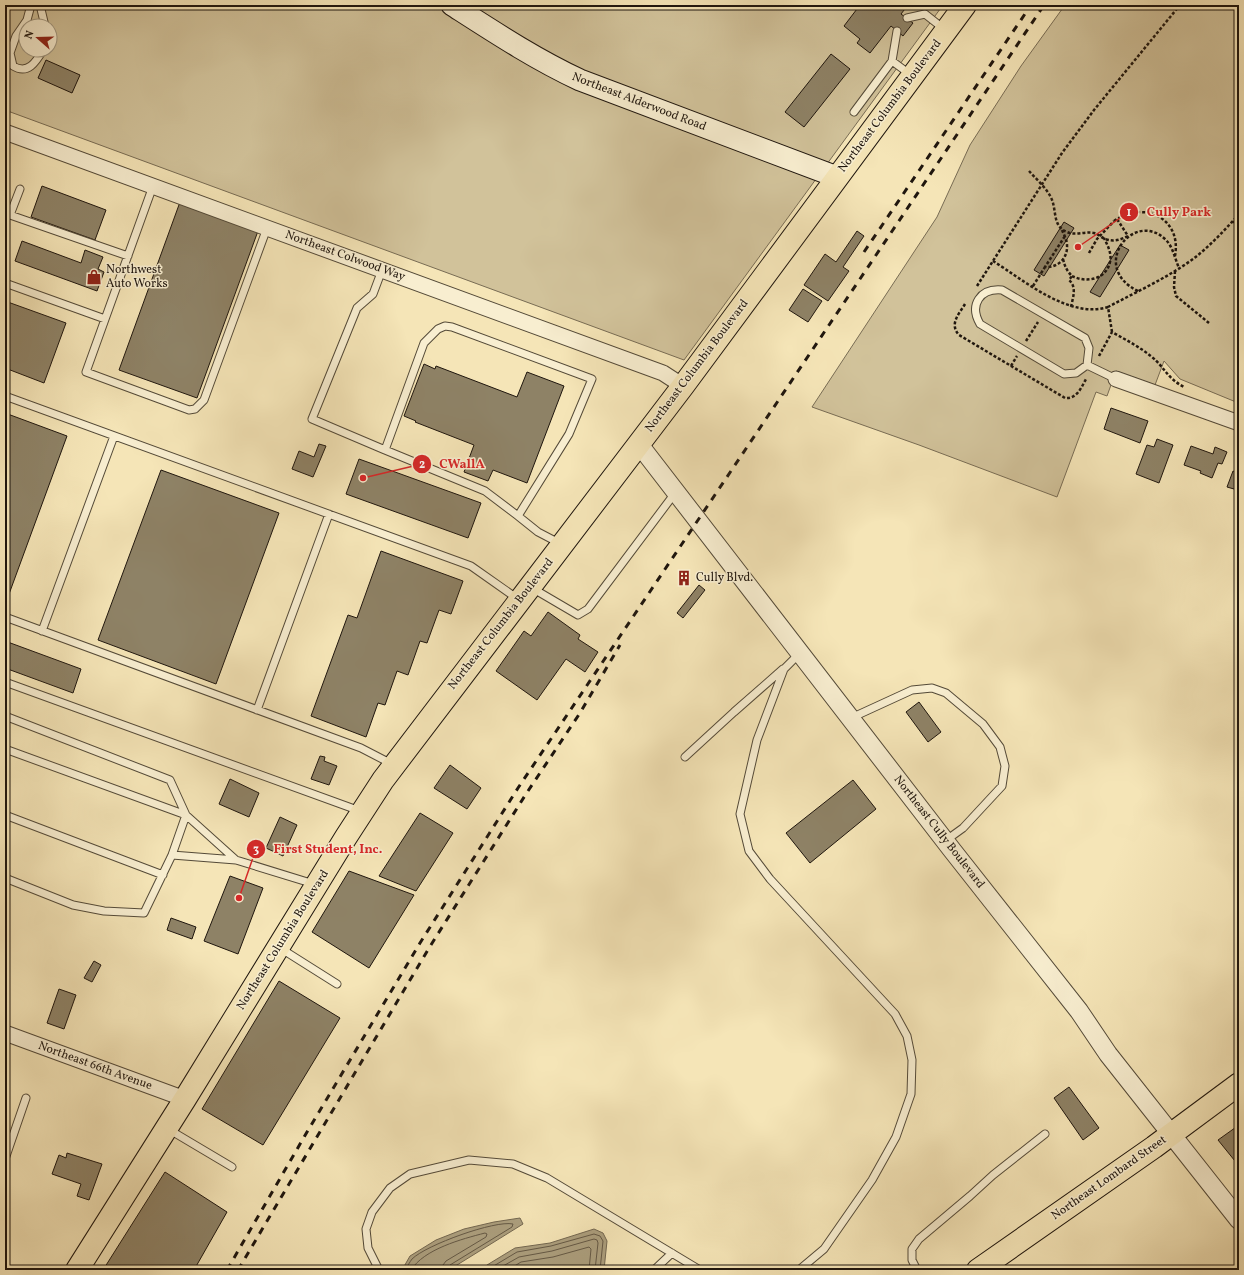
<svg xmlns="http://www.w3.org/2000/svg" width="1244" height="1275" font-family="Vollkorn,serif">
<rect width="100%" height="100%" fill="#f5e5b7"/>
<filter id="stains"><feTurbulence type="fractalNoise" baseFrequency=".005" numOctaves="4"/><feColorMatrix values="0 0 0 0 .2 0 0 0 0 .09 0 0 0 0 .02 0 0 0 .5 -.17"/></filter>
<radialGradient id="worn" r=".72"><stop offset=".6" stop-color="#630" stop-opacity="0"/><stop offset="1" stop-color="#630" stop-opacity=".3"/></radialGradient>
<path fill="#d1c29a" stroke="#786c54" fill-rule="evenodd" d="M5 5H943L684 360 5 110ZM26 26H50V50H26Z
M1065 5H1239V392L1236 402 1180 379 1164 361 1155 385 1116 371 1107 396 1096 392 1057 497 919 445 812 407 937 217 970 145 1021 66Z"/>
<path fill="#ac9f7e" stroke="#746851" d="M520 1218 523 1224 449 1270H402L410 1256 436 1240 464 1229 494 1222Z
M594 1229 603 1233 607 1241 604 1270H481L487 1265 515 1248 550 1243Z"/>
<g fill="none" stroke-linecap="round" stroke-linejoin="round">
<path stroke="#665a46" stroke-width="1" d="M406 1270C407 1266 410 1262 412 1259 426 1245 495 1220 513 1224L512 1227 450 1265 447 1270
M411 1270C424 1249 462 1239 485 1233L487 1234 486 1237 446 1261 443 1265 442 1270
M487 1270 517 1252 551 1246 594 1234 600 1236 603 1241 600 1270
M496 1270 519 1257 552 1251 594 1239 597 1240 598 1243 595 1270
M508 1270 521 1262 553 1257 589 1247 591 1249 589 1270"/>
</g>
<path fill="#8e8266" stroke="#1f160e" d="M860 5H908L901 14 913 23 903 36 891 26 870 53 857 43 860 39 844 26Z
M831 54 850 69 804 127 785 112Z
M46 60 80 75 72 93 38 78Z
M42 186 106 210 95 240 31 217Z
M180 202 258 231 197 398 119 370Z
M1064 222 1074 228 1044 276 1034 270Z
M857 231 864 236 843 267 849 271 828 301 804 285 825 254 836 262Z
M22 241 81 263 85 250 103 257 98 269 104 272 97 291 15 261Z
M1120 245 1129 250 1100 297 1090 292Z
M803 289 822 301 808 322 789 310Z
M5 301 66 323 44 383 5 368Z
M424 364 435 369 436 366 517 397 527 372 564 386 527 483 493 470 488 481 464 472 474 445 415 422 416 421 404 416Z
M1111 408 1148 421 1140 443 1104 429Z
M5 413 67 436 5 605Z
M1157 439 1173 445 1159 483 1136 474 1147 445 1154 447Z
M319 444 326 446 313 477 292 469 299 451 314 457Z
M1191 446 1213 454 1215 447 1227 452 1222 464 1218 463 1212 478 1200 473 1201 471 1184 465Z
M359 459 481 503 468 538 346 494Z
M161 470 279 513 216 684 98 640Z
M1233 471 1239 474 1234 489 1227 487Z
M381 551 463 581 451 614 439 610 427 643 420 641 408 675 397 671 385 705 378 703 366 737 311 716 348 615 357 618Z
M683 574 687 576 684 582 680 579Z
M699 585 705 590 683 618 677 613Z
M548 612 580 635 578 639 598 652 585 672 566 659 537 700 496 671 524 631 531 636Z
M5 641 81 669 73 693 5 668Z
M919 702 941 732 928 742 906 712Z
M320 756 325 757 324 761 337 766 329 785 311 779Z
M450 765 481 788 467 809 434 788Z
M230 779 259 793 249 817 219 804Z
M853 780 876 809 810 863 786 833Z
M420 813 453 833 416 891 379 876Z
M280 817 297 825 283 856 266 848Z
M349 871 414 895 369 968 312 932Z
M230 876 263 888 238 954 204 941Z
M171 918 196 927 192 939 167 930Z
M94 961 101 965 92 982 84 978Z
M279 981 340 1018 263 1145 202 1109Z
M59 989 76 995 64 1029 47 1023Z
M1069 1087 1099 1128 1083 1140 1054 1098Z
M1239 1125V1166L1218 1140Z
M67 1153 102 1164 89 1200 77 1196 81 1184 52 1174 59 1155 66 1158Z
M165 1172 227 1212 194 1270H103Z"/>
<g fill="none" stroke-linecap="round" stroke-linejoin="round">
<g stroke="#544a38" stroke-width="9">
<path id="service" d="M31 5 27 20 16 36 10 53 13 66C28 75 36 62 43 50
M40 5 45 26
M907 18 925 14 944 29
M897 31 892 61 911 75
M854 112 892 61
M153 186 86 372 189 410 195 409 204 400 267 228
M20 189 10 215 128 256
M382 270 373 294 357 308 312 419 385 450
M5 283 105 319
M1087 365 1089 348 1085 338 1002 290C980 288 969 305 980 324L1064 374 1076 373 1087 365 1116 379
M5 396 471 566 518 599
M518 516 485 491 385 450 424 343 438 329 445 326 452 327 592 379 569 434 518 516 538 532 561 544
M532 588 578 615 588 609 675 493
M5 617 361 748 392 764
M42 631 114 436
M5 682 360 811
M257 710 329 514
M5 716 170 780 186 815 236 860
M851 718 912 690 932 688 946 693 983 724 1000 747 1005 766 1002 786 963 828 945 841
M5 749 186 815 172 855 144 913 104 911 73 905 5 878
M685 757 734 712 783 669
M5 815 163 875
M172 855 236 860 314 884
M280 948 337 984
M168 1129 232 1167
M5 1159 26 1098
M379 1270 368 1248 366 1229 372 1212 390 1188 410 1174 469 1160 513 1164 547 1178 700 1270
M654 1270 672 1253
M799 1270 824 1249 872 1180 896 1137 911 1094 912 1060 907 1036 895 1014 770 879 749 851 740 814 757 740 784 669 800 653
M917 1270 912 1260V1249L919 1239 970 1196 993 1175 1045 1134"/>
</g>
<g stroke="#544a38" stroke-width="17">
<path id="minor" d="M5 132 663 373 683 386
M1116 379 1239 423
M5 1033 185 1099"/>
</g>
<g stroke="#544a38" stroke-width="20">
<path id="tertiary" d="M638 443 952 850 1079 1011 1108 1054 1239 1220"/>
</g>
<g stroke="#1f160e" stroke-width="23">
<path id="secondary" d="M452 5C494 32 535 59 580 80L837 177"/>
</g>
<g stroke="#1f160e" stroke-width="24">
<path id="primary" d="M77 1270 185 1099 346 837 383 780 683 386 965 5
M978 1270 1154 1147 1239 1084"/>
</g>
<path stroke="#1f160e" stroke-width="2.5" stroke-dasharray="3 2" stroke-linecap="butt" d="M1029 171C1038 181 1050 191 1053 203 1056 214 1054 227 1067 232 1075 236 1085 231 1094 233 1098 234 1101 237 1105 239 1114 242 1120 240 1128 236L1117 219
M1114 221C1144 200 1182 218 1175 256
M1232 222H1239
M1062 230C1064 235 1067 240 1067 245 1068 258 1058 268 1045 267L1065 236
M1063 259C1065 267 1067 271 1072 276L1069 280C1077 287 1073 297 1071 307
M993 261C1025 281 1069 319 1108 307
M1175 271 1174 287 1176 296 1209 323
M1072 276C1086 283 1106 280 1110 262 1112 254 1108 246 1104 238
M977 286 1062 153 1094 110 1180 5
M1033 286 1045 267
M1138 291C1088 267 1134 208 1166 240 1173 247 1175 259 1179 268
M965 304C959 314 949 324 959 335L1065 398C1077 399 1081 388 1086 379
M1112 332 1108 307C1136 292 1167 278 1193 259 1210 246 1225 230 1239 214
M1026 341 1038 322
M1099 356 1112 332C1126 340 1140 347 1152 357 1165 368 1167 378 1184 387
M1011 366 1017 356"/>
<use href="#service" stroke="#f8eed0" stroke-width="7"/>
<use href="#minor" stroke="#f8eed0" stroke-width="15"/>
<use href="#tertiary" stroke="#f8eed0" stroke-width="18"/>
<use href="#secondary" stroke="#f8eed0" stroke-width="21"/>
<use href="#primary" stroke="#f5e5b7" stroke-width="22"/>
<path stroke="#1f160e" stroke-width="3" stroke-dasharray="7 7" stroke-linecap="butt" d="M864 252 1031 5
M227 1270 307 1132 420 943 518 788 1044 5
M238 1270 429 948 526 794 580 713 620 645"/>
<path stroke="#1f160e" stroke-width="2.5" stroke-dasharray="3 2" stroke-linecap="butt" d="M1089 253 1097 239 1114 221"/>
</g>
<defs>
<g id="shop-bare" transform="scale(1.2)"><path d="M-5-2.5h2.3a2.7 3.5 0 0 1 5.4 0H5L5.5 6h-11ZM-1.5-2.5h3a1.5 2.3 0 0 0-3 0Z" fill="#8f2418" stroke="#f8eed0" stroke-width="2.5" paint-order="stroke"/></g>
<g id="building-bare" transform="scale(1.2)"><path d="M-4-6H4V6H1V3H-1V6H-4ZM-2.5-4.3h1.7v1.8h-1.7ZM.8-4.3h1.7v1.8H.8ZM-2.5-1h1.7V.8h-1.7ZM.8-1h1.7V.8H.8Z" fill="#8f2418" stroke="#f8eed0" stroke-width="2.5" paint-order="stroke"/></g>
</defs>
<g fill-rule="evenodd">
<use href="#shop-bare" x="94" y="277"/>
<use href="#building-bare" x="684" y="578"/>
</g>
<g text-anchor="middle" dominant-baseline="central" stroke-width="3" stroke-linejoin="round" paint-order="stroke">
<g font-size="12" fill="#1f160e" stroke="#f8eed0">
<text transform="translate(639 102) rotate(21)">Northeast Alderwood Road</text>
<text transform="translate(890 106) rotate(-53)">Northeast Columbia Boulevard</text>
<text transform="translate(345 256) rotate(20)">Northeast Colwood Way</text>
<text transform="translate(697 366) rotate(-53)">Northeast Columbia Boulevard</text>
<text transform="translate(501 624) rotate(-52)">Northeast Columbia Boulevard</text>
<text transform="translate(939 832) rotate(52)">Northeast Cully Boulevard</text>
<text transform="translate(283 940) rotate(-58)">Northeast Columbia Boulevard</text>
<text transform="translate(95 1066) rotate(20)">Northeast 66th Avenue</text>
<text transform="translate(1109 1178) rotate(-35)">Northeast Lombard Street</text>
</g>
<g font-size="12" fill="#1f160e" stroke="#f8eed0" text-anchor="start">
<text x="106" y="270">Northwest<tspan x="106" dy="14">Auto Works</tspan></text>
<text x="696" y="578">Cully Blvd.</text>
</g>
</g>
<path fill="none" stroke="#d62828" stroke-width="1.5" d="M1078 247L1129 212M363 478L422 464M239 898L256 849"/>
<g fill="#d62828" stroke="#f8eed0" stroke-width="1.5">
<circle cx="1078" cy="247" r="4"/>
<circle cx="363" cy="478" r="4"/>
<circle cx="239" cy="898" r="4"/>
<circle cx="1129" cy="212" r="10"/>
<circle cx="422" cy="464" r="10"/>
<circle cx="256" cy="849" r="10"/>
</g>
<g font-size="12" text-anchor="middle" font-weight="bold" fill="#fff">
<text x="1129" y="216">1</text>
<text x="422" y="468">2</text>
<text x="256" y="853">3</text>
</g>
<g font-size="13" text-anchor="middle" font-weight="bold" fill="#d62828" stroke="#f8eed0" stroke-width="3" stroke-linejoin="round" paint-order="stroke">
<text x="1179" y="216">Cully Park</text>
<text x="462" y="468">CWallA</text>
<text x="328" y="853">First Student, Inc.</text>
</g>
<rect width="1244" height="1275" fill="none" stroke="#f5e5b7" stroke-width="20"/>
<rect x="6" y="6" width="1232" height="1263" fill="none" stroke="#1f160e" stroke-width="2"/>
<rect x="10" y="10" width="1224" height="1255" fill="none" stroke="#1f160e"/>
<g transform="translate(38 38) rotate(290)"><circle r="19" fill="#f8eed0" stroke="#a19882"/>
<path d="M0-3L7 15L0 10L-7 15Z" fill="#8f2418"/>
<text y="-6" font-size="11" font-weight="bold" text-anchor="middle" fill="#1f160e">N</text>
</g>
<rect width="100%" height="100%" filter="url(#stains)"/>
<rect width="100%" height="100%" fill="url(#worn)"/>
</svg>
